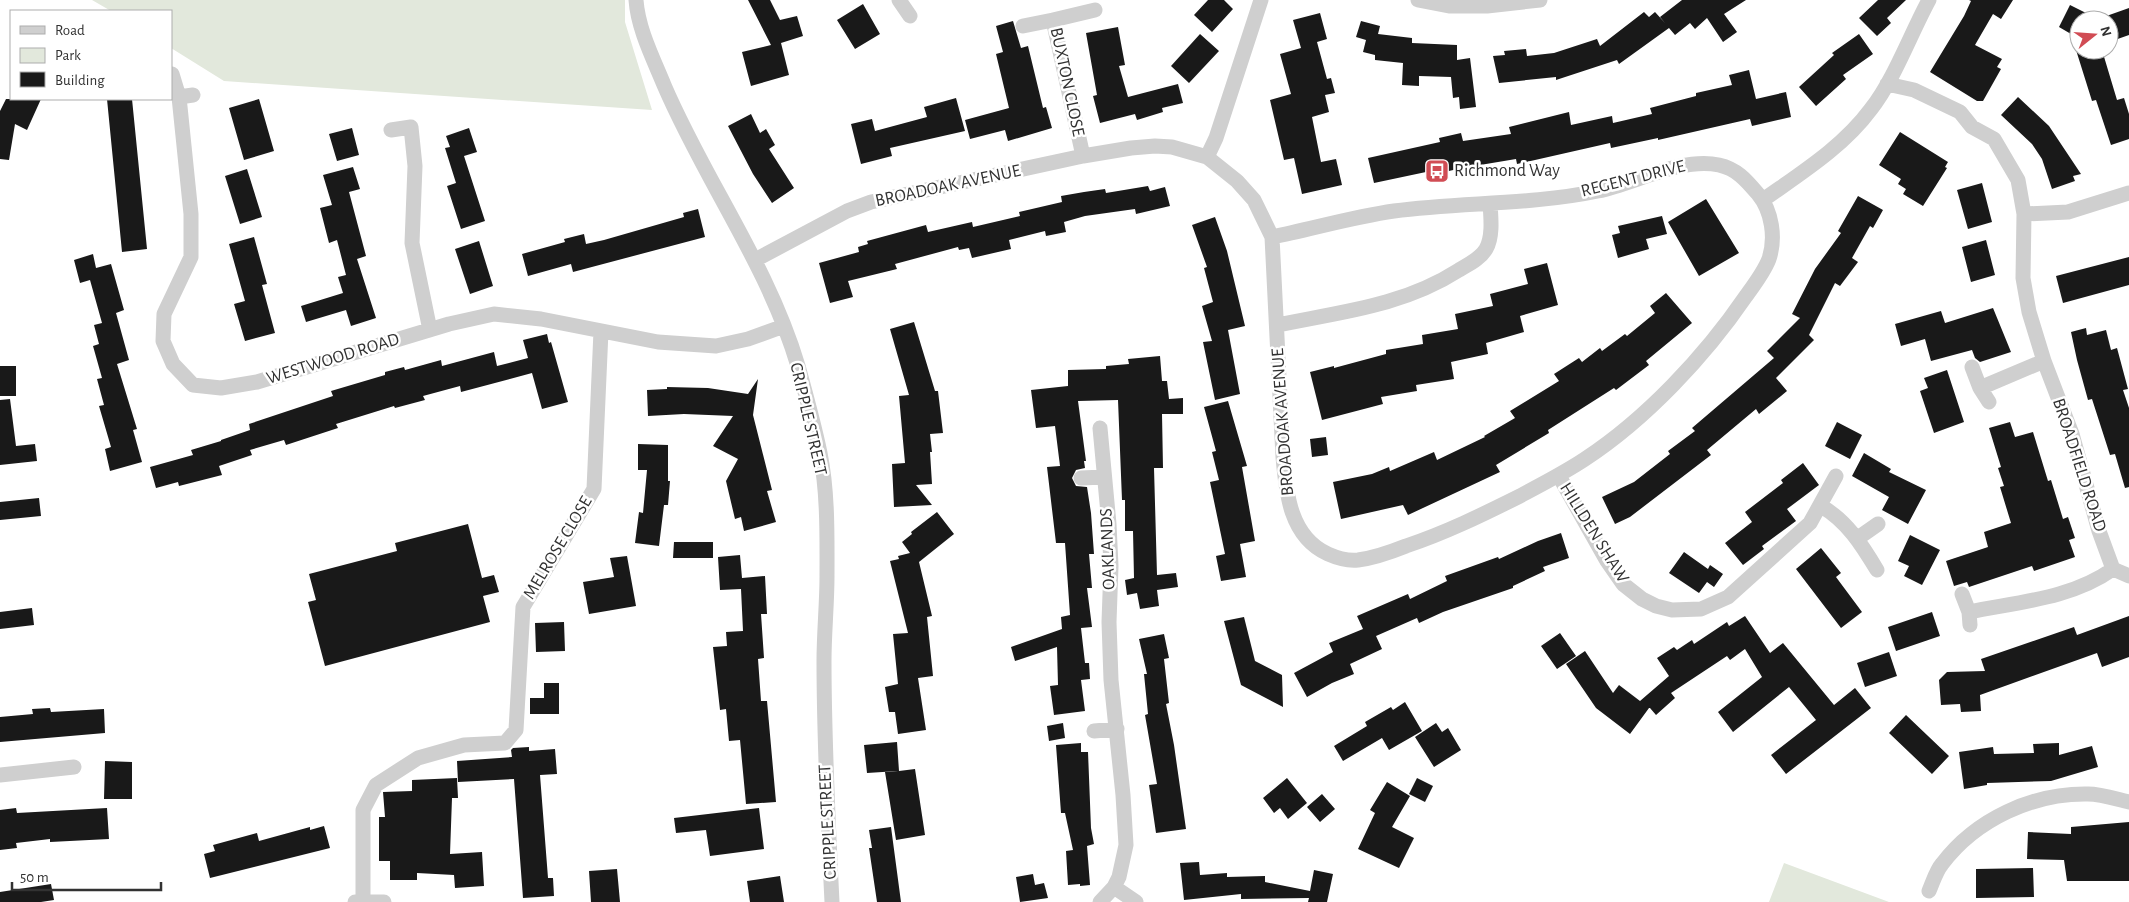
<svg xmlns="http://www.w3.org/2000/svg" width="2129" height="902" font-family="'Alegreya Sans',sans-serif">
<rect width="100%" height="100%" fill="#fff"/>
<path fill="#e2e8dc" d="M92 0H625V22L652 110 224 81 171 48V11H111Z
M1784 863 1889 902H1769Z"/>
<path fill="#191919" d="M748 0H770L780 20 797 16 803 36 781 43 789 75 751 86 742 52 771 45Z
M1208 0H1224L1233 9 1212 32 1194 15Z
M1682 0H1746L1724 14 1737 32 1723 42 1707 18 1695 29 1690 23 1675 35 1669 28 1619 64 1617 60 1556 80V77L1499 83 1493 56 1505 55 1504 51 1526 49 1527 56 1554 53 1597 39 1600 46 1644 12 1649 17 1655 12 1665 23 1660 17Z
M1878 0H1906L1887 18 1891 23 1877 36 1859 18Z
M1969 0H2013L2001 19 1993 14 1975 45 2002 59 1997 67 2001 69 1983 101H1977L1930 72 1964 16 1971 1Z
M863 4 880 34 855 49 837 20Z
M2070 5 2098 19 2129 8V35L2109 42V20H2079V50H2102L2117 100 2124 98 2129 114V139L2111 145 2096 100 2092 101 2071 34 2059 27Z
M1320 13 1327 39 1317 42 1327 79 1331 78 1335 93 1325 95 1329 112 1312 117 1321 162 1336 159 1342 185 1302 194 1294 158 1284 160 1270 100 1291 94 1280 54 1301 48 1293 20Z
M1013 21 1021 48 1028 46 1043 108 1046 107 1052 128 1008 141 1005 130 970 139 965 120 1009 108 996 54 1003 52 996 26Z
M1361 21 1380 26 1378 34 1412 38V43L1457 45V60L1470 58 1476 107 1460 109 1459 97 1453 98 1451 77 1419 76V86L1402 85 1403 63 1375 60V55L1363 52 1366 40 1356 37Z
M1118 27 1125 65 1119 66 1128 97 1178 84 1183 103 1162 108 1163 112 1137 120 1135 114 1100 123 1093 96 1097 95 1086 33Z
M1200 34 1219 51 1189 83 1171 66Z
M1859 34 1873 54 1843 75 1846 79 1816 106 1799 87 1834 55 1832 53Z
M1749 70 1756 99 1786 92 1791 117 1752 126 1750 119 1658 140V138L1611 148 1610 143 1517 164 1516 159 1462 168 1427 176 1426 172 1374 183 1368 158 1440 142 1439 138 1461 133 1463 141 1511 134 1509 127 1569 112 1571 125 1612 116 1613 123 1652 114 1650 108 1696 96V93L1732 85 1729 75Z
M2018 97 2049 126 2081 174 2073 176 2075 181 2052 189 2042 159 2032 144 2001 115Z
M956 98 965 131 890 148 892 156 861 164 851 124 872 119 875 131 927 117 924 107Z
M6 99H41L27 130 15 124 9 160 0 159V111Z
M107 99H132L147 249 122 252Z
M259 99 274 151 244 160 229 108Z
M751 114 760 133 766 129 775 145 769 149 794 188 772 203 753 174 728 126Z
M352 128 359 155 337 161 329 134Z
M469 128 477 152 464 156 485 221 461 229 447 186 456 183 445 148 450 147 446 136Z
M1900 132 1948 162 1945 167 1947 168 1923 206 1903 194 1906 189 1898 184 1901 179 1879 165Z
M353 167 360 189 349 192 366 256 357 259 376 318 351 326 346 310 306 322 301 306 343 293 338 277 346 275 337 240 329 243 320 208 332 205 323 175Z
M247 169 262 217 240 224 225 176Z
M1982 183 1992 222 1968 229 1957 190Z
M1148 186 1150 191 1165 187 1170 206 1136 214 1135 209 1085 216 1064 222 1066 232 1046 236 1045 231 1009 240 1011 249 972 258 969 248 959 250 958 247 895 264 897 269 848 281 853 297 830 303 819 263 859 252 858 247 868 244 867 241 926 225 928 232 972 222 973 227 1020 216 1019 212 1062 202 1061 196 1084 192 1105 189 1106 193Z
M1858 196 1883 210 1873 228 1870 226 1852 258 1858 262 1840 286 1835 283 1809 335 1814 340 1776 378 1787 391 1759 414 1756 409 1707 450 1711 455 1630 517 1615 524 1602 497 1634 482 1670 454 1668 451 1695 431 1692 428 1774 358 1767 351 1800 318 1792 314 1815 269 1841 233 1838 231Z
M1706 199 1739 253 1699 276 1668 222Z
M698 209 705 237 573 272 571 264 528 276 522 254 565 242 564 239 584 234 586 244 604 240 684 217 683 213Z
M1662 216 1667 234 1646 239 1649 249 1618 258 1612 235 1620 233 1618 226Z
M1215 217 1227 251 1245 326 1228 330 1240 394 1215 400 1203 342 1212 341 1202 306 1213 302 1204 268 1207 267 1192 225Z
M254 237 267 284 262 285 275 333 245 341 234 304 245 301 229 244Z
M1986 240 1995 275 1971 282 1962 247Z
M479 241 493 286 470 294 455 249Z
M93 254 96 268 111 264 124 310 116 313 129 360 117 364 137 429 133 430 142 462 110 471 105 449 111 447 99 406 104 405 97 379 102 378 93 346 99 344 94 325 102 323 90 280 80 283 74 260Z
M2129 257V285L2063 303 2056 276Z
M1547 263 1558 305 1520 316 1524 332 1486 343 1488 354 1451 362 1454 379 1416 385 1417 391 1381 397 1383 404 1322 420 1310 372 1334 366V368L1386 354V350L1423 344 1422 335 1458 329 1455 314 1493 306 1490 294 1528 284 1524 269Z
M1666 293 1692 323 1646 361 1649 365 1616 390 1614 388 1548 430 1549 433 1496 465 1500 472 1408 515 1403 505 1341 519 1333 482 1372 474 1389 467 1390 471 1434 452 1437 460 1485 437 1484 436 1515 418 1510 411 1559 381 1554 374 1579 358 1582 362 1600 348 1602 351 1625 334 1627 336 1655 313 1650 306Z
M1993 308 2011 352 1980 362 1975 358 1972 350 1931 361 1925 339 1901 346 1895 324 1941 311 1945 323Z
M914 322 935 391H938L943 433 930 434 932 452H930L932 484 916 485 932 505 894 507 892 464 905 463 899 396 909 395 890 329Z
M2086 328 2087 335 2106 330 2111 350 2117 348 2128 389 2123 390 2129 408V487L2125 488 2115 454 2110 455 2092 399 2088 400 2077 360 2071 332Z
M547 334 549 343 551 342 568 402 542 409 532 373 461 392 460 386 423 396 425 400 395 408 394 406 336 424 338 428 286 445 284 440 250 450 252 455 219 466 222 475 179 486 178 482 156 488 150 467 193 455 191 450 221 441V440L250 430 249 424 333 396 331 391 385 375V372L404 367 405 370 441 360 442 366 494 352 497 366 528 358 523 340Z
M1160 356 1162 381H1167L1169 399 1183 398V414H1162L1163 468H1154L1157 575 1176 573 1178 587 1157 590 1159 606 1140 609 1137 593 1127 595 1125 580 1134 578 1133 531H1125V500H1122L1118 400 1078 401 1086 461H1084L1085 468 1076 470 1072 478 1076 486 1087 487 1091 513 1094 554H1089L1092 588H1087L1092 627 1081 628 1085 663H1089L1090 679 1081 680 1085 711 1054 715 1050 686 1058 685 1057 647 1015 661 1011 647 1062 629 1061 617 1070 615 1065 543H1056L1047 467 1060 466 1055 426 1036 428 1031 390 1068 386V370L1106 369V366L1129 364 1128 359Z
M0 366H16V396H0Z
M1947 370 1964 422 1934 433 1920 391 1928 388 1924 378Z
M758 379 753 415 772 490 767 491 776 522 744 531 741 517 735 519 726 481 738 459 713 446 733 416 684 414 648 416 647 390 667 389V387L708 388 748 394Z
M10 399 16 446 35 444 37 461 0 465V400Z
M1228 401 1247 466 1242 467 1255 541 1240 544 1246 577 1221 581 1216 556 1225 554 1210 482 1219 480 1212 452 1216 451 1204 407Z
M1837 422 1862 435 1850 459 1825 446Z
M2010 422 2015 437 2033 432 2048 481 2051 480 2063 519 2068 517 2075 538 2069 540 2075 557 2034 571 2032 566 1969 587 1967 582 1954 586 1946 561 1988 547 1984 532 2011 523 2000 487 2004 486 1998 468 2001 467 1989 428Z
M1326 437 1328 455 1312 457 1310 439Z
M638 444 668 445V481H670L668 505H664L659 546 635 543 639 512 643 513 647 470H638Z
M1864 453 1891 469 1889 472 1926 490 1908 524 1882 510 1889 497 1852 476Z
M1803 463 1819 485 1787 509 1796 521 1762 546 1764 549 1743 565 1725 543 1752 522 1745 512 1783 483 1781 480Z
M39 498 41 516 0 520V502Z
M937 512 954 534 919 562 932 616 927 617 933 676 918 678 926 730 898 734 895 712H889L885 687 898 684 893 634 908 633 890 561 899 559 898 556 910 553 902 542 912 534 911 532Z
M468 524 482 578 494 575 499 592 483 596 490 622 325 666 308 602 316 600 309 574 397 551 395 543Z
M1561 533 1569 558 1543 567 1545 571 1513 586V588L1443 612 1419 623 1417 618 1376 636 1382 649 1350 664 1354 674 1332 683 1307 697 1294 673 1333 652 1329 643 1363 629 1357 616 1408 594 1410 599 1447 581 1445 576 1498 557 1499 559 1538 541Z
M1910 535 1940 550 1922 585 1904 576 1909 566 1898 561Z
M674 542H713V558H673Z
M1821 548 1841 573 1836 577 1862 612 1841 628 1796 569Z
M1684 552 1708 569 1710 565 1723 574 1714 587 1707 582 1699 593 1669 573Z
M740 555 742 578 765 576 767 614H761L764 658 758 659 761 701H767L776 802 746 804 740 740 729 741 726 709 720 710 713 647 727 646 726 632 743 631 741 589 720 590 718 557Z
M627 556 636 606 589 614 583 582 614 577 610 558Z
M32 608 34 625 0 629V612Z
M1932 612 1940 636 1896 651 1888 627Z
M1745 616 1770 653 1783 643 1834 705 1855 688 1871 708 1786 774 1771 755 1816 720 1789 687 1733 732 1718 712 1762 677 1745 649 1730 660 1727 656 1671 693 1675 698 1656 715 1650 708H1649L1630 734 1596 708 1566 664 1585 651 1613 693 1619 685 1640 701 1669 676 1657 658 1674 647 1677 650 1692 640 1694 644 1727 622 1729 626Z
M2129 616V657L2102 667 2097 653 1980 695 1981 711 1961 712 1960 704 1941 705 1939 680 1947 672 1985 671 1981 659 2074 627 2077 635Z
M1244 617 1255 661 1282 675 1283 707 1241 685 1224 621Z
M564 622 565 651 536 652 535 623Z
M1560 633 1576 656 1557 669 1541 646Z
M1164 634 1169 658 1164 659 1169 703 1166 704 1174 745 1186 829 1156 833 1149 785 1157 784 1145 715 1148 714 1144 674H1147L1139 639Z
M1889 652 1897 676 1865 687 1857 663Z
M544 683H559V714H530V698H544Z
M1405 702 1422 731 1389 750 1382 738 1343 761 1334 746 1367 726 1365 722 1391 707 1393 710Z
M50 708 51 712 104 709 105 733 0 742V717L33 714 32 709Z
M1906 715 1949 756 1932 774 1889 733Z
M1063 723 1065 738 1049 741 1047 726Z
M1436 723 1442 732 1448 728 1461 750 1434 767 1415 737Z
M897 742 899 771 915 769 925 835 896 840 885 772 898 771 867 773 864 745Z
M1081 743V752H1088L1091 828 1094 844 1087 846 1090 885 1080 886V884L1068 885 1066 851 1073 850 1065 813H1061L1056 745Z
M2059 743V755L2092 746 2098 767 2051 781 1987 783V785L1964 789 1959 752 1993 747 1994 754 2034 753 2033 744Z
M529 747V751L555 749 557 774 540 775 548 878H553L554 896 523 898 514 779 458 782 457 761 512 757 511 750 513 748Z
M105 761 132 762V799H104Z
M457 778 458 798H452L450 854 482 852 484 886 455 888 454 875 417 873V880H390V861H379V817H385L383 792 412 791V780Z
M1287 778 1307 803 1288 819 1280 808 1274 813 1263 798Z
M1417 778 1433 786 1425 802 1409 794Z
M1387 782 1410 796 1392 827 1414 838 1399 868 1358 849 1375 813 1370 810Z
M1322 794 1335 809 1320 822 1307 807Z
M16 808 17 813 107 808 109 839 50 842V839L16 843 17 848 0 850V810Z
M759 808 764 849 710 856 706 830 676 833 674 818Z
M2129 822V881H2067L2064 860 2027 859 2028 832 2071 834V827Z
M324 826 330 848 210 878 204 854 215 851 213 845 257 833 259 841 310 827V830Z
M891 827 901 902H877L869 848H872L869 830Z
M1199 862 1200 875 1227 873V877L1265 876V882L1310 891 1314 870 1333 874 1327 902H1308L1309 898 1241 899V894L1184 900 1180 863Z
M2033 868 2034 897 1976 898V869Z
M617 869 620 902H591L589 871Z
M1033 874 1035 885 1044 883 1048 898 1020 902 1016 877Z
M780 876 784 902H750L747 881Z
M51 884 54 900 41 902H0V892Z"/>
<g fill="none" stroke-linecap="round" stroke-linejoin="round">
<path stroke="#cfcfcf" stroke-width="15" d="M636 0C638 29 653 58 664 85 705 181 768 265 798 366 806 395 814 424 820 453 828 493 827 536 827 576 827 604 824 633 824 661 824 742 828 822 832 902
M899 0 910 16
M1418 0 1449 6H1487L1540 0
M1023 26 1053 20
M172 74 179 97
M1887 84 1914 90 1960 112 1972 127 1994 139 2018 180 2024 214 2023 278 2029 312 2044 361 2072 434 2099 531 2113 569
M193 95 179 97 191 214V257L164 314 163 341 173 364 193 385 221 388 257 382 449 324 494 314 541 319 658 342 716 346 748 339 784 326
M391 130 411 127 415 166 412 243 430 330
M1083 156 1053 20 1095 10
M1207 157 1216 138 1261 0
M1763 200C1801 173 1843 147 1871 109 1894 80 1911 33 1929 0
M2024 214 2068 212 2129 193
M755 260 847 211 871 202 1083 156 1131 148 1155 146 1172 147 1207 157 1237 181 1254 200 1272 237 1283 457C1286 493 1290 537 1328 554 1337 558 1347 561 1358 560 1374 558 1391 552 1406 546 1445 533 1482 515 1520 496 1542 484 1564 473 1585 459 1646 419 1705 356 1746 296 1754 285 1764 272 1769 259 1776 238 1772 211 1758 194 1746 180 1737 169 1719 165 1681 157 1636 183 1598 191 1531 205 1461 202 1394 211 1352 217 1312 229 1272 237
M1277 325C1341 312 1403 306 1459 270 1469 264 1480 259 1486 249 1493 237 1491 218 1490 204
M1972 367 1980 388
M1989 402 1980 388 2044 361
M1559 476 1607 561 1623 584 1642 599 1656 606 1672 610 1701 609 1728 597 1810 523 1836 476
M1081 478 1104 477
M1821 506C1847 521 1862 545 1877 570
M1858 538 1878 524
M2113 569 2129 576
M1962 594 1969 612 1970 625
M1969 612C2017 602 2071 599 2113 569
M1094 731 1117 729
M0 775 74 767
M1114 887 1136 902
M1929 891C1933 882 1936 871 1942 864 1976 819 2033 793 2088 794 2101 794 2116 799 2129 802
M363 901V810L376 785 418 758 464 745 505 743 516 730 523 607 594 489 601 331
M355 902H384
M1100 902 1114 887 1119 877 1126 845 1123 795 1111 680 1109 622 1111 566 1109 524 1100 428"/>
</g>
<defs>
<g id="bus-square" transform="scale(1.25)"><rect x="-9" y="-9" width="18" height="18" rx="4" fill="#d14c54" stroke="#fff"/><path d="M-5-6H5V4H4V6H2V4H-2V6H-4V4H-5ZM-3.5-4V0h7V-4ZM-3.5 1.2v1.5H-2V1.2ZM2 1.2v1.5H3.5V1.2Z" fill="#fff"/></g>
</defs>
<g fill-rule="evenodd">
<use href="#bus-square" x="1437" y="171"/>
</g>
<g text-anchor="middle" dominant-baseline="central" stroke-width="5" stroke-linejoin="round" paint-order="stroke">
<g font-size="18" fill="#323232" stroke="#fff">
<text transform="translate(1067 82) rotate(78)">BUXTON CLOSE</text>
<text transform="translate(1633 179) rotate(-14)">REGENT DRIVE</text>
<text transform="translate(948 186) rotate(-12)">BROADOAK AVENUE</text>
<text transform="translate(333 359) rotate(-17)">WESTWOOD ROAD</text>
<text transform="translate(808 419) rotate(77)">CRIPPLE STREET</text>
<text transform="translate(1283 422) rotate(-94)">BROADOAK AVENUE</text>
<text transform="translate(2079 465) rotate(72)">BROADFIELD ROAD</text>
<text transform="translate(1594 533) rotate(58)">HILLDEN SHAW</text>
<text transform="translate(558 548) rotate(-59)">MELROSE CLOSE</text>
<text transform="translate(1108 549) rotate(-92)">OAKLANDS</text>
<text transform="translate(828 822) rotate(-93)">CRIPPLE STREET</text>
</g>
<g font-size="18" fill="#323232" stroke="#fff" text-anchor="start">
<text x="1454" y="171">Richmond Way</text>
</g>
</g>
<rect x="10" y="10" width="162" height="90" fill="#ffffff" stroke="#adadad"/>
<rect x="20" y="26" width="25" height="8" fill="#cfcfcf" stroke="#adadad"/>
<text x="55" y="35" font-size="15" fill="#323232">Road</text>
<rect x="20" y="48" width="25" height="15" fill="#e2e8dc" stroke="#adadad"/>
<text x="55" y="60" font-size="15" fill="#323232">Park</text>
<rect x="20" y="72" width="25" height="15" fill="#191919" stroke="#adadad"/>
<text x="55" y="85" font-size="15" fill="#323232">Building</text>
<g transform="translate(2094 35) rotate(73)"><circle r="24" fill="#ffffff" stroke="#adadad"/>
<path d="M0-4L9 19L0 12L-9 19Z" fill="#d14c54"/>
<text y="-8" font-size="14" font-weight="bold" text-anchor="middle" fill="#323232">N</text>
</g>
<path d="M12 882v8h149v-8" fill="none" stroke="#323232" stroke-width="2.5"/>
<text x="20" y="882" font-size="15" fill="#323232" stroke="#ffffff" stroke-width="4" paint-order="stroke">50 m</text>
</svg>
